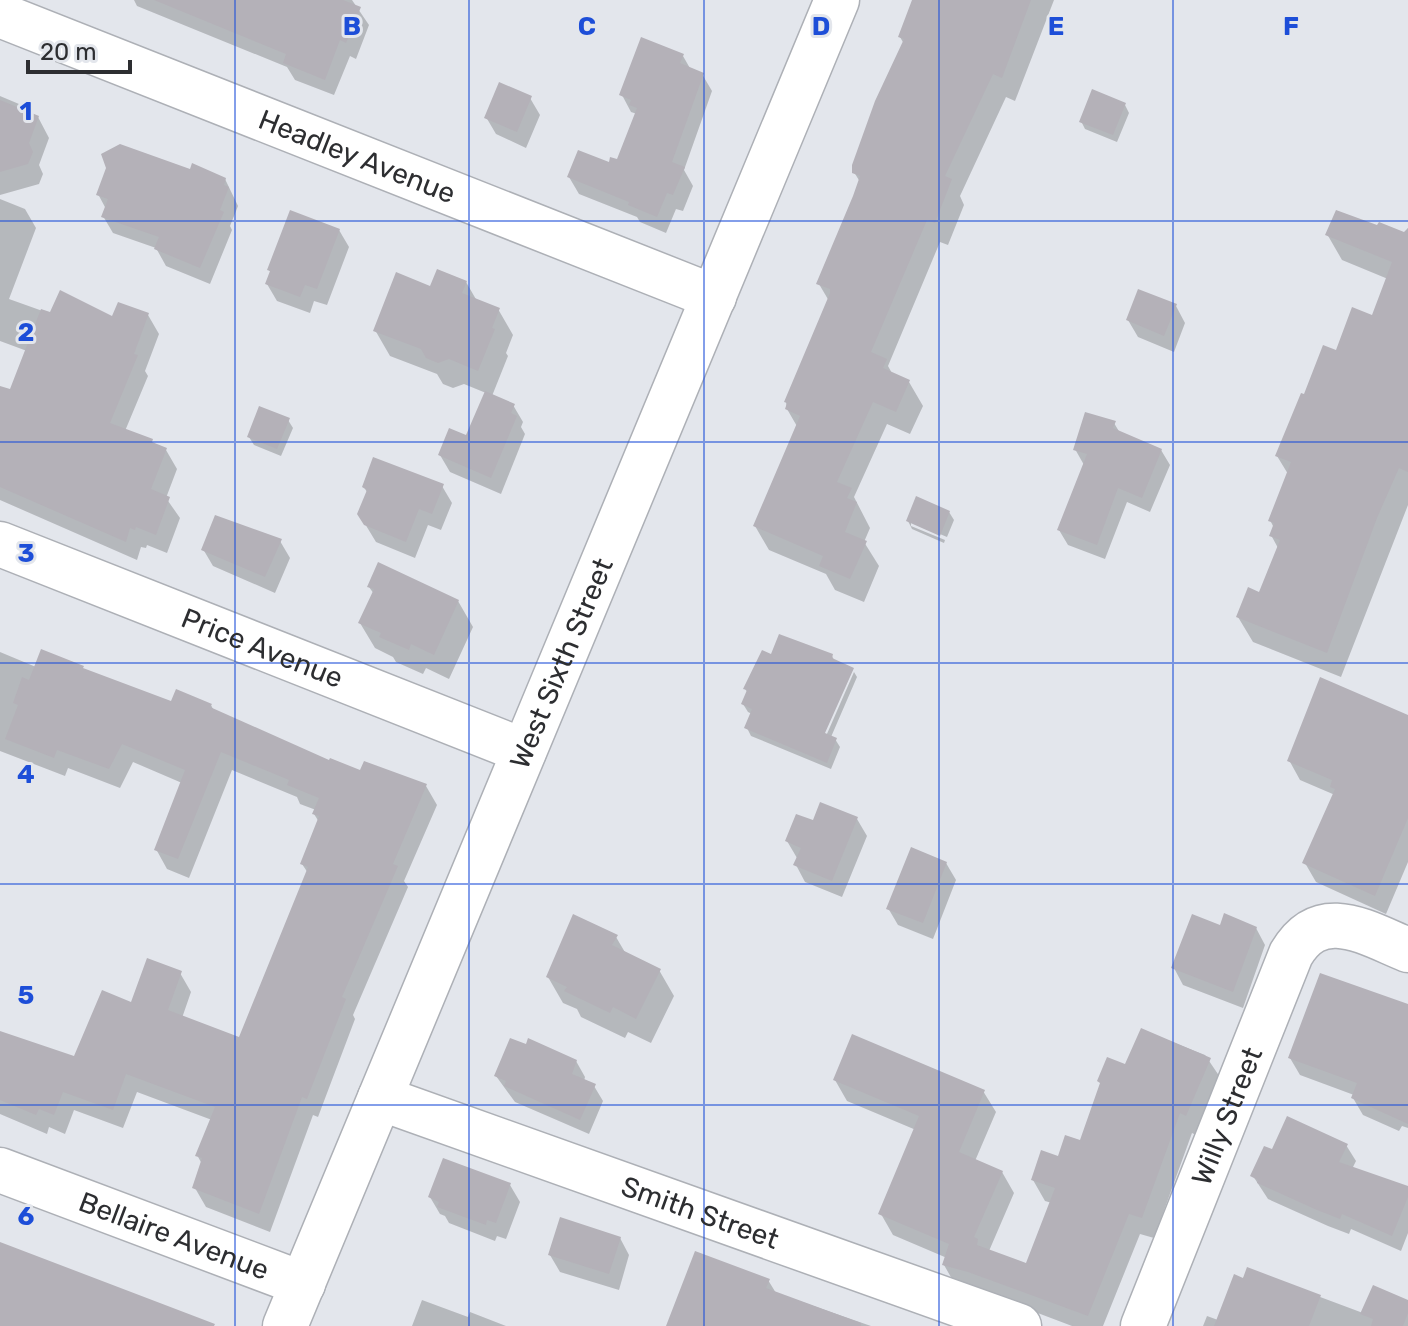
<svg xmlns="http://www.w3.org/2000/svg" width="1408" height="1326" font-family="Rubik,sans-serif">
<rect width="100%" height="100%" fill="#e3e6ec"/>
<path fill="#0003" d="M134 0H352L369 25 356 59 350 56 334 95 295 80 287 67 137 6Z
M914 0H1054L1015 101 1006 97 960 196 964 205 948 245 940 242 888 366 893 375 909 382 923 406 910 434 887 424 854 497 870 528 864 542 879 566 864 602 835 590 826 574 769 550 755 526 798 428 787 409 786 402 829 301 819 284 860 182 854 172 904 44 900 37Z
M683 56 691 70 702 74 712 91 684 170 693 186 683 211 676 209 666 233 640 222 637 217 579 194 569 177 618 161 637 114 631 112 622 95Z
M0 96 19 104 24 112 38 117 49 138 39 165 43 174 39 184 0 195Z
M530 98 540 115 526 148 496 134 486 117Z
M1125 105 1129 113 1117 142 1085 129 1081 121Z
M191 171 225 179 238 206 230 226 232 230 210 284 166 266 156 248 113 233 103 216 106 209 98 194Z
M0 199 25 209 36 228 9 299 51 314 113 319 148 315 159 334 145 371 148 376 125 431 166 450 177 469 166 498 180 518 167 553 147 545 146 548 141 547 137 560 0 500V388L11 392 27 351 0 341Z
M1408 228V505L1341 677 1253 642 1238 617 1260 595 1278 548 1271 535 1274 528 1270 520 1288 474 1277 456 1337 352 1373 318 1388 279 1342 260 1327 234H1405Z
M339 230 349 247 327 305 314 301 310 313 277 301 267 284 271 273 269 270Z
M466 282 477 301 498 309 513 335 506 353 508 356 492 396 513 405 523 422 521 427 525 434 501 494 450 472 440 455 468 437 486 393 464 384 453 388 443 384 437 374 390 356 375 330 431 288Z
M1176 306 1185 323 1174 352 1138 337 1128 320Z
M288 420 293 428 281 456 254 445 249 437Z
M1114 423 1120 433 1161 450 1170 465 1150 512 1127 502 1105 559 1068 545 1059 530 1084 465 1075 449Z
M442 486 452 503 441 530 428 525 415 558 376 542 359 514 368 494 364 487Z
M949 512 954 520 947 537 911 522V526L945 540 944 543 912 529 908 521Z
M280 541 290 558 275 593 213 566 203 549Z
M369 587 458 601 473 627 449 679 426 668 423 674 396 662 393 657 375 648 360 623 374 594Z
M0 652 36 667 84 671 172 704 211 705 214 711 330 763 362 773 426 786 437 805 404 881 408 887 353 1015 355 1019 318 1117 313 1115 270 1232 206 1207 195 1188 202 1164 197 1155 212 1120 137 1092 123 1128 74 1110 65 1134 49 1127 47 1134 0 1114V1033L76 1059 132 1005 180 973 191 992 182 1018 240 1040 308 873 302 864 319 822 314 814 316 810 300 804 297 797 232 770 189 878 167 869 156 849 182 783 133 762 120 788 68 768 65 776 0 751Z
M832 656 835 662 853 671H850L820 741 823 743 854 672 857 677 831 737 835 739 840 747 831 769 751 736 747 728 752 714 748 712 743 704 748 693 745 689 772 657Z
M1408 717V862L1386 914 1316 882 1305 863 1335 795 1300 780 1289 760Z
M857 819 867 836 842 897 805 882 796 865 797 858 787 841 814 823Z
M946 863 956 880 933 939 898 925 888 908Z
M1221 927 1256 928 1265 945 1243 1008 1183 985 1174 968Z
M616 937 626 954 659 970 674 996 651 1043 628 1032 625 1038 581 1017 577 1009 563 1003 548 977Z
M1408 1007V1128L1402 1126 1399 1131 1363 1115 1353 1098 1354 1095 1300 1075 1290 1058Z
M1142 1030 1205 1055 1222 1080 1198 1136 1192 1133 1154 1238 1140 1234 1103 1326H1072L982 1292 956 1286 944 1265 947 1258 893 1235 881 1214 916 1130 847 1101 835 1080 983 1091 996 1112 975 1161 1002 1172 1014 1193 989 1251 1027 1266 1052 1203 1045 1201 1033 1180 1081 1143 1126 1067Z
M576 1061 585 1077 584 1081 594 1086 603 1101 589 1134 515 1102 496 1076Z
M1346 1145 1356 1161 1352 1169 1408 1196V1233L1401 1251 1351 1229 1349 1234 1328 1226 1268 1199 1253 1176Z
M510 1185 520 1202 506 1239 497 1236 495 1241 449 1223 445 1216 440 1214 430 1197Z
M620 1238 629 1255 619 1290 560 1272 550 1255Z
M1248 1270 1363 1313 1408 1303V1326H1203L1207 1316 1218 1320Z
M768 1280 776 1293 871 1326H669Z
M422 1300 468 1317 470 1312 506 1326H412Z"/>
<path fill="#b4b1b8" d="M154 0H343L361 7 346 43 340 40 325 80 283 63 286 54Z
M912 0H1031L1002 78 993 74 945 176 952 179 935 223 927 220 871 352 887 359 883 368 910 380 896 412 873 402 837 482 852 488 847 498 857 502 845 532 867 541 850 579 819 566 823 556 753 526 800 416 785 409 787 403 784 402 830 293V289L816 284 853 196 860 176 852 173V165L875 101 904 39 898 37Z
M641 37 684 54 680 63 704 73 672 162 685 167 673 195 667 193 657 217 628 205 629 202 567 177 578 150 609 162 610 157 617 159 637 108 629 105 631 100 619 95Z
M499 82 532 96 517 132 484 118Z
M1092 89 1126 103 1113 135 1079 122Z
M0 100 39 116 29 143 33 152 28 164 0 172Z
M120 144 190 169 192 163 226 178 224 185 229 187 220 210 224 212 200 268 154 249 159 237 101 217 108 199 96 195 106 168 101 154Z
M290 210 340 229 317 289 305 285 300 297 265 284 270 271 267 270Z
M1336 210 1377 225 1379 222 1404 232 1408 228V472L1399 468 1377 518 1327 653 1236 617 1248 587 1259 592 1280 540 1269 536 1274 523 1268 521 1291 462 1275 456 1301 393 1304 394 1323 345 1336 350 1352 307 1372 315 1392 262 1325 235Z
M437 269 467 281 462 293 500 308 492 328 495 329 478 371 449 359 438 363 426 358 421 349 373 331 396 272 430 286Z
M1138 289 1177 304 1164 336 1126 320Z
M60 290 112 316 118 302 149 313 134 354 138 355 110 423 153 439 152 442 167 448 151 489 170 497 156 535 136 527 135 530 130 528 126 542 0 487V386L10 389 41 309 50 312Z
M485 391 515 404 511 413 517 416 491 478 438 455 449 428 466 435Z
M259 406 290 418 277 449 247 437Z
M1085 412 1116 421 1113 428 1162 449 1142 498 1118 488 1097 545 1057 530 1087 454 1073 450Z
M373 457 444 484 432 514 419 509 406 542 364 525 357 514 367 490 362 487Z
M916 496 950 511 940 536 906 521Z
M215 515 282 539 265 577 201 550Z
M378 562 459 600 434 655 411 644 409 650 379 637 381 633 358 623 374 589 367 587Z
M779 634 833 654 832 658 854 668 825 733 837 738 827 763 744 728 752 709 741 704 747 690 743 689 762 650 771 654Z
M41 649 84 666 83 668 171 701 176 689 212 704 210 707 329 760 330 758 360 770 364 761 427 784 393 864 398 866 342 997 346 999 307 1099 302 1097 259 1214 192 1188 202 1158 195 1156 215 1107 126 1074 113 1110 63 1092 54 1115 39 1109 36 1115 0 1100V1031L74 1056 102 990 131 1002 147 958 182 971 168 1010 239 1037 308 867 300 864 319 816 312 814 319 798 287 785 289 780 221 752 178 859 154 850 185 770 122 744 109 769 57 750 54 758 5 739 18 705 13 703 22 677 29 680Z
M1320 677 1408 715V818L1375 896 1302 863 1335 789 1330 787 1332 780 1287 761Z
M820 802 858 817 832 881 793 865 801 848 785 841 796 814 813 820Z
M911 847 947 862 923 923 886 909Z
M1224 913 1257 927 1233 992 1171 968 1192 914 1220 925Z
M573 914 618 935 612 945 661 969 636 1019 613 1007 610 1013 564 991 567 987 546 977Z
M1320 973 1408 1004V1124L1351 1098 1357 1083 1288 1058Z
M1141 1028 1211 1058 1186 1116 1180 1113 1142 1218 1129 1214 1088 1316 968 1272 942 1265 949 1244 878 1214 919 1116 833 1080 852 1034 985 1090 959 1152 1003 1171 974 1237 978 1239 977 1245 1026 1263 1055 1188 1031 1180 1041 1150 1058 1156 1065 1135 1080 1140 1100 1083 1097 1081 1107 1057 1125 1064Z
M510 1038 526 1044 528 1038 577 1060 572 1074 596 1084 580 1120 504 1086 506 1081 494 1076Z
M1287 1116 1348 1144 1339 1162 1408 1186V1197L1392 1236 1342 1214 1340 1219 1317 1210 1257 1183 1258 1180 1250 1176 1264 1146 1272 1149Z
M443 1158 511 1183 496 1223 487 1220 486 1225 437 1207 439 1202 428 1197Z
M560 1217 621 1237 609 1274 548 1255Z
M0 1242 215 1324 214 1326H0Z
M695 1251 770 1279 766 1288 861 1323V1326H666Z
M1247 1267 1321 1295 1309 1326H1214L1234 1274 1243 1278Z
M1373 1285 1408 1300V1313L1403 1326H1371L1373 1319 1360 1314Z"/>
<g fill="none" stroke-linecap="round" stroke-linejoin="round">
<g stroke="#adb0b6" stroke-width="47">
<g id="minor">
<path id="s1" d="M0 15 714 297"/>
<path id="s2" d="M0 544 524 751"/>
<path id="s3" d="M380 1098 1019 1326"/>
<path id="s4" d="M0 1170 303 1284"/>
<path id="s5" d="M285 1326 837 0"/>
<path id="s6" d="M1143 1326 1291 954C1321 903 1366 933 1408 950"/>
</g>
</g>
<use href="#minor" stroke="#fff" stroke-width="44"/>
</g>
<path fill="none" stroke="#1d4ed8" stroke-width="2" stroke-opacity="0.55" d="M235 0V1326M469 0V1326M704 0V1326M939 0V1326M1173 0V1326M0 221H1408M0 442H1408M0 663H1408M0 884H1408M0 1105H1408"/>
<g text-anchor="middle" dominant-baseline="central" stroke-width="6" stroke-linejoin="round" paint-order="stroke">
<g font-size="28" fill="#2d2e31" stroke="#e3e6ec">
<text stroke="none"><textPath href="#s1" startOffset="384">Headley Avenue</textPath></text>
<text stroke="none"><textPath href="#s2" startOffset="282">Price Avenue</textPath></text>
<text stroke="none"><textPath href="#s5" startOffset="718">West Sixth Street</textPath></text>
<text stroke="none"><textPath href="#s6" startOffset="226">Willy Street</textPath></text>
<text stroke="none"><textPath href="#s3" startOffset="340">Smith Street</textPath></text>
<text stroke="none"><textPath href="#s4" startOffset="186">Bellaire Avenue</textPath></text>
</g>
</g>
<g font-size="26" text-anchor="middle" font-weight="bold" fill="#1d4ed8" stroke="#e3e6ec" stroke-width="6" stroke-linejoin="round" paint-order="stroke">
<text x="352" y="35">B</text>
<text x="587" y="35">C</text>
<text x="821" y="35">D</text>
<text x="1056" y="35">E</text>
<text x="1291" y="35">F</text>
<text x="26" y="120">1</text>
<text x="26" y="341">2</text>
<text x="26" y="562">3</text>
<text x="26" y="783">4</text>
<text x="26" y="1004">5</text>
<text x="26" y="1225">6</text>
</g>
<path d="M28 60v12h102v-12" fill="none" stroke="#2d2e31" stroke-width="4"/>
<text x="40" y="60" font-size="24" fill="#2d2e31" stroke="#e3e6ec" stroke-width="6" paint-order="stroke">20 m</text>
</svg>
